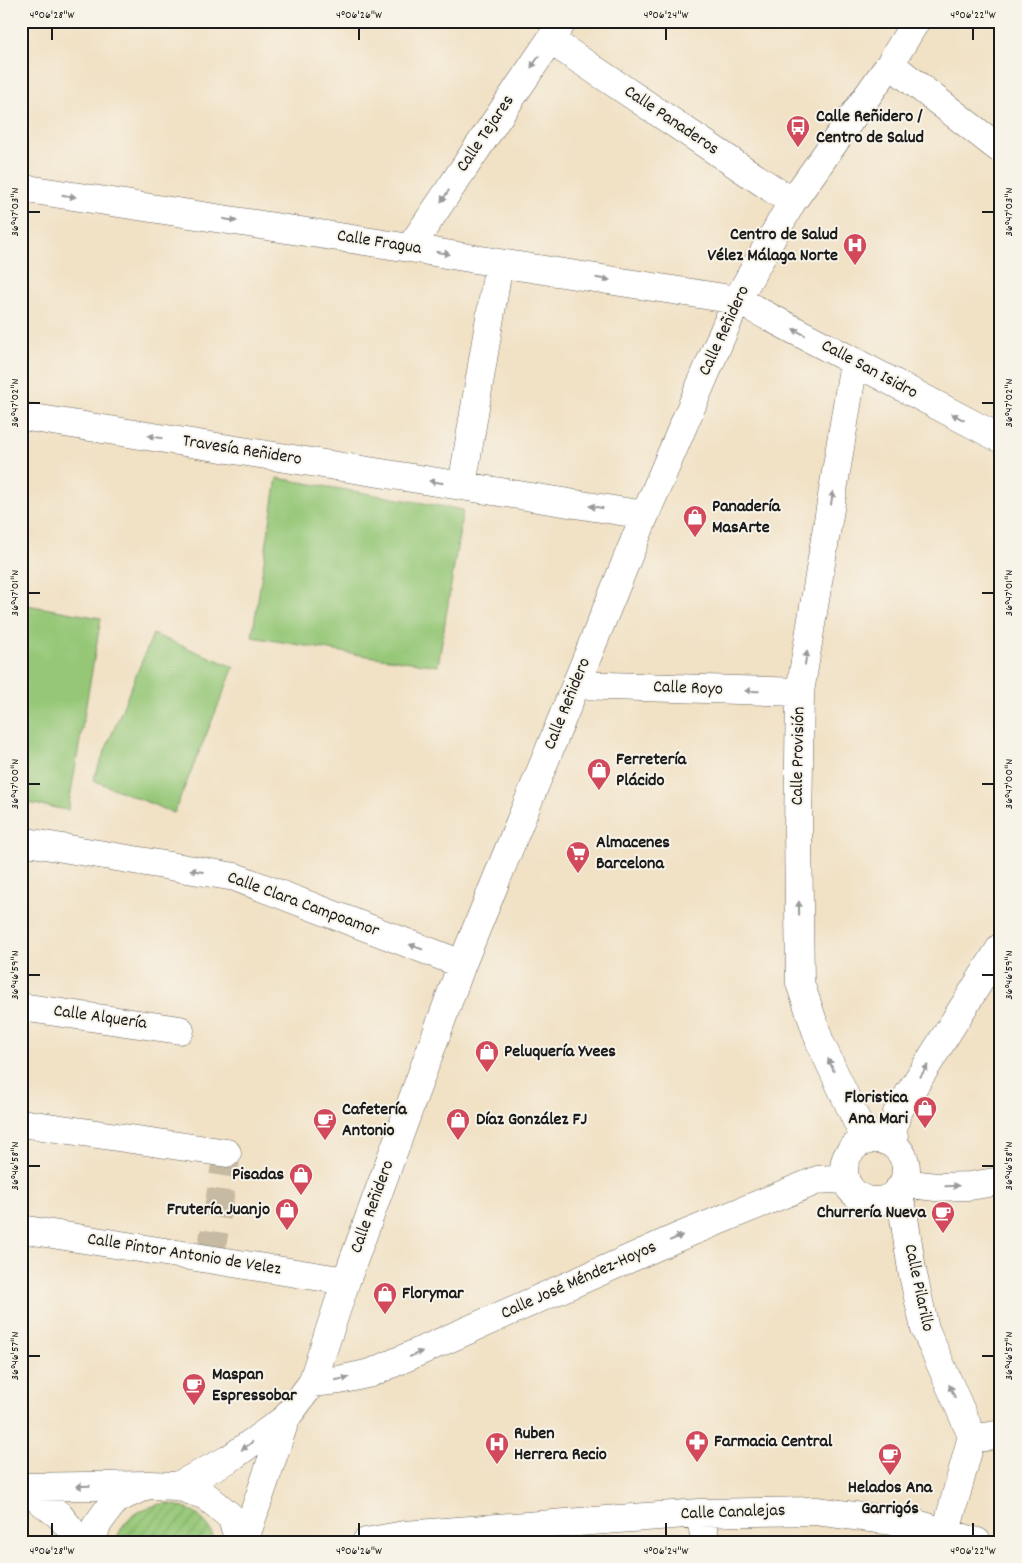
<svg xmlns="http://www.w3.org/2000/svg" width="1022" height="1563" font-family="Dekko,sans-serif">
<defs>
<pattern id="garden-furrows" width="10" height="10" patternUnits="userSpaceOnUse" patternTransform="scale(1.25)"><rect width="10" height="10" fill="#95c777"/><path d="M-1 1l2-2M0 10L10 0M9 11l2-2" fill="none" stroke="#80aa66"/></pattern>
</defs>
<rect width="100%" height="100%" fill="#f7f3e8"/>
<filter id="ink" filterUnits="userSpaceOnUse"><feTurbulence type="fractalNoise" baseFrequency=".02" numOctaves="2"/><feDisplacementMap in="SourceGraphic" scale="10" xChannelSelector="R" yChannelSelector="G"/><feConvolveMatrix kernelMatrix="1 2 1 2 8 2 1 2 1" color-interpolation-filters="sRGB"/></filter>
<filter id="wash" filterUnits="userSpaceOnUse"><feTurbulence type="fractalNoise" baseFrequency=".0096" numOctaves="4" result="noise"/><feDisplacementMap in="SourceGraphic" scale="20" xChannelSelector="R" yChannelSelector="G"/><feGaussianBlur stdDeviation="1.12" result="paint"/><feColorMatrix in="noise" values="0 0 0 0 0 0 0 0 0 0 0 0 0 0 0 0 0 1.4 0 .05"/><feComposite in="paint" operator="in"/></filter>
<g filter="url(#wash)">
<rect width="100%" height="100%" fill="#f1e1c5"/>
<path fill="#95c777" stroke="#58724a" d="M277 478 463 510 438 666 354 654 252 637Z
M21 604 101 618 68 810 21 802Z
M153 634 234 667 174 813 93 780Z"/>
<path fill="url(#garden-furrows)" stroke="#58724a" d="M166 1503C191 1508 207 1516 215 1542H116C123 1515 141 1508 166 1503Z"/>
</g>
<g filter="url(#ink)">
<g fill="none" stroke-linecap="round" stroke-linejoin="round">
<path stroke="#c6baa3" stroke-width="28" stroke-dasharray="28 14" stroke-linecap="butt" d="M210 1259 227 1153"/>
<g stroke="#676157" stroke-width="29">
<path id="minor" d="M550 40 792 202
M890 64 1001 150
M21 188 410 248 499 263 737 300 1001 439
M410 248 563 21
M854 362 800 692 798 830 800 983 820 1042 866 1141
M21 416 645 515
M462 486 499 263
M576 685 800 692
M21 841 235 877 462 964
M21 1007 180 1030
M21 1123 227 1153
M844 1170a31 31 0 1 1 62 0a31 31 0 1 1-62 0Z
M895 1146 893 1129 897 1113 1001 947
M903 1183 936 1187 970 1186 1001 1181
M897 1191 903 1211 912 1270 925 1329 972 1436
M21 1229 346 1281
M312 1383 339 1380 371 1373 676 1238 818 1180 832 1179 846 1181
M972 1436 985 1437 1001 1434
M177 1486 229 1459 286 1418
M21 1487 149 1485 177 1486 206 1496 231 1517 240 1542
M22 1487 59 1515 81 1542
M699 1513 706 1542
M946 1532 972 1436
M93 1542 96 1526 115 1500 145 1486
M244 1542 286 1418 312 1383 346 1281 462 964 645 515 737 300 792 202 890 64 916 21
M366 1542 404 1535 699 1513 816 1511 917 1524 977 1542"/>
</g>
<use href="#minor" stroke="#fff" stroke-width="28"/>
</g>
<defs><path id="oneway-solid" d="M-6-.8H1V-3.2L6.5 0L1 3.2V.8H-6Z" transform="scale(1.25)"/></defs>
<g fill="#999">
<use href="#oneway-solid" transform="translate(535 62) rotate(124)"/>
<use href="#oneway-solid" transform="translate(69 196) rotate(9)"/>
<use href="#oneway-solid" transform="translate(445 196) rotate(124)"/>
<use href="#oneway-solid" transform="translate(230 220) rotate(9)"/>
<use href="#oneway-solid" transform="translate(443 253) rotate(10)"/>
<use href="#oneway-solid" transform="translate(603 279) rotate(9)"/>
<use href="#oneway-solid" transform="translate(799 332) rotate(-152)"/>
<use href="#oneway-solid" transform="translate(958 417) rotate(-152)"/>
<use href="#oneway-solid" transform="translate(155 437) rotate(-171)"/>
<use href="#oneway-solid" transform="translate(436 482) rotate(-171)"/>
<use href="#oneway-solid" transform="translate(832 498) rotate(-81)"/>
<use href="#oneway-solid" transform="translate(596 507) rotate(-171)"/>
<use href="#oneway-solid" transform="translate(806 658) rotate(-81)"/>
<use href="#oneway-solid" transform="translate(752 691) rotate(-178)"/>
<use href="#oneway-solid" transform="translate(197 871) rotate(-170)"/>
<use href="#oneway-solid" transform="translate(799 908) rotate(-91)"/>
<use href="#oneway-solid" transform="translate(416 947) rotate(-159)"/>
<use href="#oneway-solid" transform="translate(831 1065) rotate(-115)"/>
<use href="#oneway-solid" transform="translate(924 1071) rotate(-58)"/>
<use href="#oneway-solid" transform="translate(952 1186) rotate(-1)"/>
<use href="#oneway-solid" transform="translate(676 1238) rotate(-23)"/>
<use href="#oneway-solid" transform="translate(416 1354) rotate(-24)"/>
<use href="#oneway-solid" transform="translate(342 1379) rotate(-10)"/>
<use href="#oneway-solid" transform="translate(952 1391) rotate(-114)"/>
<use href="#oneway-solid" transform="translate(247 1446) rotate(144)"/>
<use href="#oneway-solid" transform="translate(83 1486) rotate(179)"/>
</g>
</g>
<path fill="none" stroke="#1c1c1c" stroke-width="2" d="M52 28V40M359 28V40M666 28V40M973 28V40M28 212H40M982 212H994M28 403H40M982 403H994M28 593H40M982 593H994M28 784H40M982 784H994M28 975H40M982 975H994M28 1166H40M982 1166H994M28 1356H40M982 1356H994M52 1523V1536M359 1523V1536M666 1523V1536M973 1523V1536"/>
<defs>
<g id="bus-pin" transform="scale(1.25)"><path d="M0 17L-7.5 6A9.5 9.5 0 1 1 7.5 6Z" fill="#d1495b" stroke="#f7f3e8"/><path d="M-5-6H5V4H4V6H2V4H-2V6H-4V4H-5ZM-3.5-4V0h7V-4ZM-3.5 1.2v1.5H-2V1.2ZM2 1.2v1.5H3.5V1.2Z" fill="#fff"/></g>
<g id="hospital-pin" transform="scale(1.25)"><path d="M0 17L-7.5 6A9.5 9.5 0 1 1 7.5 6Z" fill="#d1495b" stroke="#f7f3e8"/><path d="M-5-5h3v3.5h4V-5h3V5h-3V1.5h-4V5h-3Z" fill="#fff"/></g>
<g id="shop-pin" transform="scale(1.25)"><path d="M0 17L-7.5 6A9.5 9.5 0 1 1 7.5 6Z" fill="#d1495b" stroke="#f7f3e8"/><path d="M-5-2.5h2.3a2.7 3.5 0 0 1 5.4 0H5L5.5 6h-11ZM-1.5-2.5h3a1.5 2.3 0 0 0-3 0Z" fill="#fff"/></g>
<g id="supermarket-pin" transform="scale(1.25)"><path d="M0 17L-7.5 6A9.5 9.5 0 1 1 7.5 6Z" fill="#d1495b" stroke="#f7f3e8"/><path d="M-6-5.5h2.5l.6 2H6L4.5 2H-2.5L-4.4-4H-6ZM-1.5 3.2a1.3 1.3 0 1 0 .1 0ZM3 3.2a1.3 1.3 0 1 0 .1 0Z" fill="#fff"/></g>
<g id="cafe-pin" transform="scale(1.25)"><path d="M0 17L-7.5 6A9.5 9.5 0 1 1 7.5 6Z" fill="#d1495b" stroke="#f7f3e8"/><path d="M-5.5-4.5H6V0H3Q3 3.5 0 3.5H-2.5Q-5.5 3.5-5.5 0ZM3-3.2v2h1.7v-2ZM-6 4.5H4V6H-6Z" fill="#fff"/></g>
<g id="pharmacy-pin" transform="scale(1.25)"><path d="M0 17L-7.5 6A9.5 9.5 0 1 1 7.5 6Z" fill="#d1495b" stroke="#f7f3e8"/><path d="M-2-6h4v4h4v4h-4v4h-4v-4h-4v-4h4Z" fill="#fff"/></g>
</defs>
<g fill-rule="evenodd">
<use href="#bus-pin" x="798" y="127"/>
<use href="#hospital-pin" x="855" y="245"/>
<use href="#shop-pin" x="695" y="517"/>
<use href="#shop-pin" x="599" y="770"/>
<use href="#supermarket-pin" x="578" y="853"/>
<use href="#shop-pin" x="487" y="1052"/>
<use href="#shop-pin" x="925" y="1108"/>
<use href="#cafe-pin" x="325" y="1120"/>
<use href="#shop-pin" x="458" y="1120"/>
<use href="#shop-pin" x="301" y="1175"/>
<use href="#shop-pin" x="287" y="1210"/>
<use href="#cafe-pin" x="943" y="1213"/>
<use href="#shop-pin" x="385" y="1294"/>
<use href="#cafe-pin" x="194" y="1385"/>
<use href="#pharmacy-pin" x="697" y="1442"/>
<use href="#hospital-pin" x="497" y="1444"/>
<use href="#cafe-pin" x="890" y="1455"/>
</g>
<g text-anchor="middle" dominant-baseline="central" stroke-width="4" stroke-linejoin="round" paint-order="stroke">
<g font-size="18" font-weight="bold" fill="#1c1c1c" stroke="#f7f3e8" text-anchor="start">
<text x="816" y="117">Calle Reñidero /<tspan x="816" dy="21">Centro de Salud</tspan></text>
<text x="838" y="235" text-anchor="end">Centro de Salud<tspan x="838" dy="21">Vélez Málaga Norte</tspan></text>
<text x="712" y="507">Panadería<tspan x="712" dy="21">MasArte</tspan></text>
<text x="616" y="760">Ferretería<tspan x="616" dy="21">Plácido</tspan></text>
<text x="596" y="843">Almacenes<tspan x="596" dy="21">Barcelona</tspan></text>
<text x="504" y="1052">Peluquería Yvees</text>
<text x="908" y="1098" text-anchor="end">Floristica<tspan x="908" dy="21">Ana Mari</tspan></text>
<text x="342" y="1110">Cafetería<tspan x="342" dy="21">Antonio</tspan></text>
<text x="476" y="1120">Díaz González FJ</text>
<text x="284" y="1175" text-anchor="end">Pisadas</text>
<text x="270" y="1210" text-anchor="end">Frutería Juanjo</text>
<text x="926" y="1213" text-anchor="end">Churrería Nueva</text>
<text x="402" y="1294">Florymar</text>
<text x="212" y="1375">Maspan<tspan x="212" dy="21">Espressobar</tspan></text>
<text x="514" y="1434">Ruben<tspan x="514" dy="21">Herrera Recio</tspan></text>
<text x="714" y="1442">Farmacia Central</text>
<text x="890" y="1488" text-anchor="middle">Helados Ana<tspan x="890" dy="21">Garrigós</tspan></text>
</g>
<g font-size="18" fill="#1c1c1c" stroke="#f7f3e8">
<text transform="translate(671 121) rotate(34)">Calle Panaderos</text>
<text transform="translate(486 134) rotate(-56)">Calle Tejares</text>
<text transform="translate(379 243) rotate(9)">Calle Fragua</text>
<text transform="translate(725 331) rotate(-65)">Calle Reñidero</text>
<text transform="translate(869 370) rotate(28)">Calle San Isidro</text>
<text transform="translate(242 451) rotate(9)">Travesía Reñidero</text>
<text transform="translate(688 689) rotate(2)">Calle Royo</text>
<text transform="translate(568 704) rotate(-68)">Calle Reñidero</text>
<text transform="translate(799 756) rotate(-89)">Calle Provisión</text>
<text transform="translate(303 905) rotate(20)">Calle Clara Campoamor</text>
<text transform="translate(100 1018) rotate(8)">Calle Alquería</text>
<text transform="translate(373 1207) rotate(-70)">Calle Reñidero</text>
<text transform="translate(184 1255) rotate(9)">Calle Pintor Antonio de Velez</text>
<text transform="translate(579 1281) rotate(-24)">Calle José Méndez-Hoyos</text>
<text transform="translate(918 1288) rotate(78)">Calle Pilarillo</text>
<text transform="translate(733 1513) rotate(-2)">Calle Canalejas</text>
</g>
</g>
<rect width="1022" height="1563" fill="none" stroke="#f7f3e8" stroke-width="55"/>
<rect x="28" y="28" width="966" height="1508" fill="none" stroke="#1c1c1c" stroke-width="2"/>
<g font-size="12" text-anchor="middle" fill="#1c1c1c">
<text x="52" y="18">4°06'28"W</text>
<text x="359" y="18">4°06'26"W</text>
<text x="666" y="18">4°06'24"W</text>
<text x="973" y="18">4°06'22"W</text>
<text transform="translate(14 212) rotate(-90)" y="4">36°47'03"N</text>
<text transform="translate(1008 212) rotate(-90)" y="4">36°47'03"N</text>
<text transform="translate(14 403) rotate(-90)" y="4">36°47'02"N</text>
<text transform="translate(1008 403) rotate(-90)" y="4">36°47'02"N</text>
<text transform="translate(14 593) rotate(-90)" y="4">36°47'01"N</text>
<text transform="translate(1008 593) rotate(-90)" y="4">36°47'01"N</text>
<text transform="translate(14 784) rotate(-90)" y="4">36°47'00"N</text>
<text transform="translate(1008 784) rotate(-90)" y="4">36°47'00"N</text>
<text transform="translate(14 975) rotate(-90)" y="4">36°46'59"N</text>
<text transform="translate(1008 975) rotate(-90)" y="4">36°46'59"N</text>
<text transform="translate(14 1166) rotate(-90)" y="4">36°46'58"N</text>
<text transform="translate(1008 1166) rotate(-90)" y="4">36°46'58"N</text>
<text transform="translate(14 1356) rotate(-90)" y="4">36°46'57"N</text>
<text transform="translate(1008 1356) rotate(-90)" y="4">36°46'57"N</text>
<text x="52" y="1554">4°06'28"W</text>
<text x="359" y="1554">4°06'26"W</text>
<text x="666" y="1554">4°06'24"W</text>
<text x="973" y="1554">4°06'22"W</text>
</g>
</svg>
